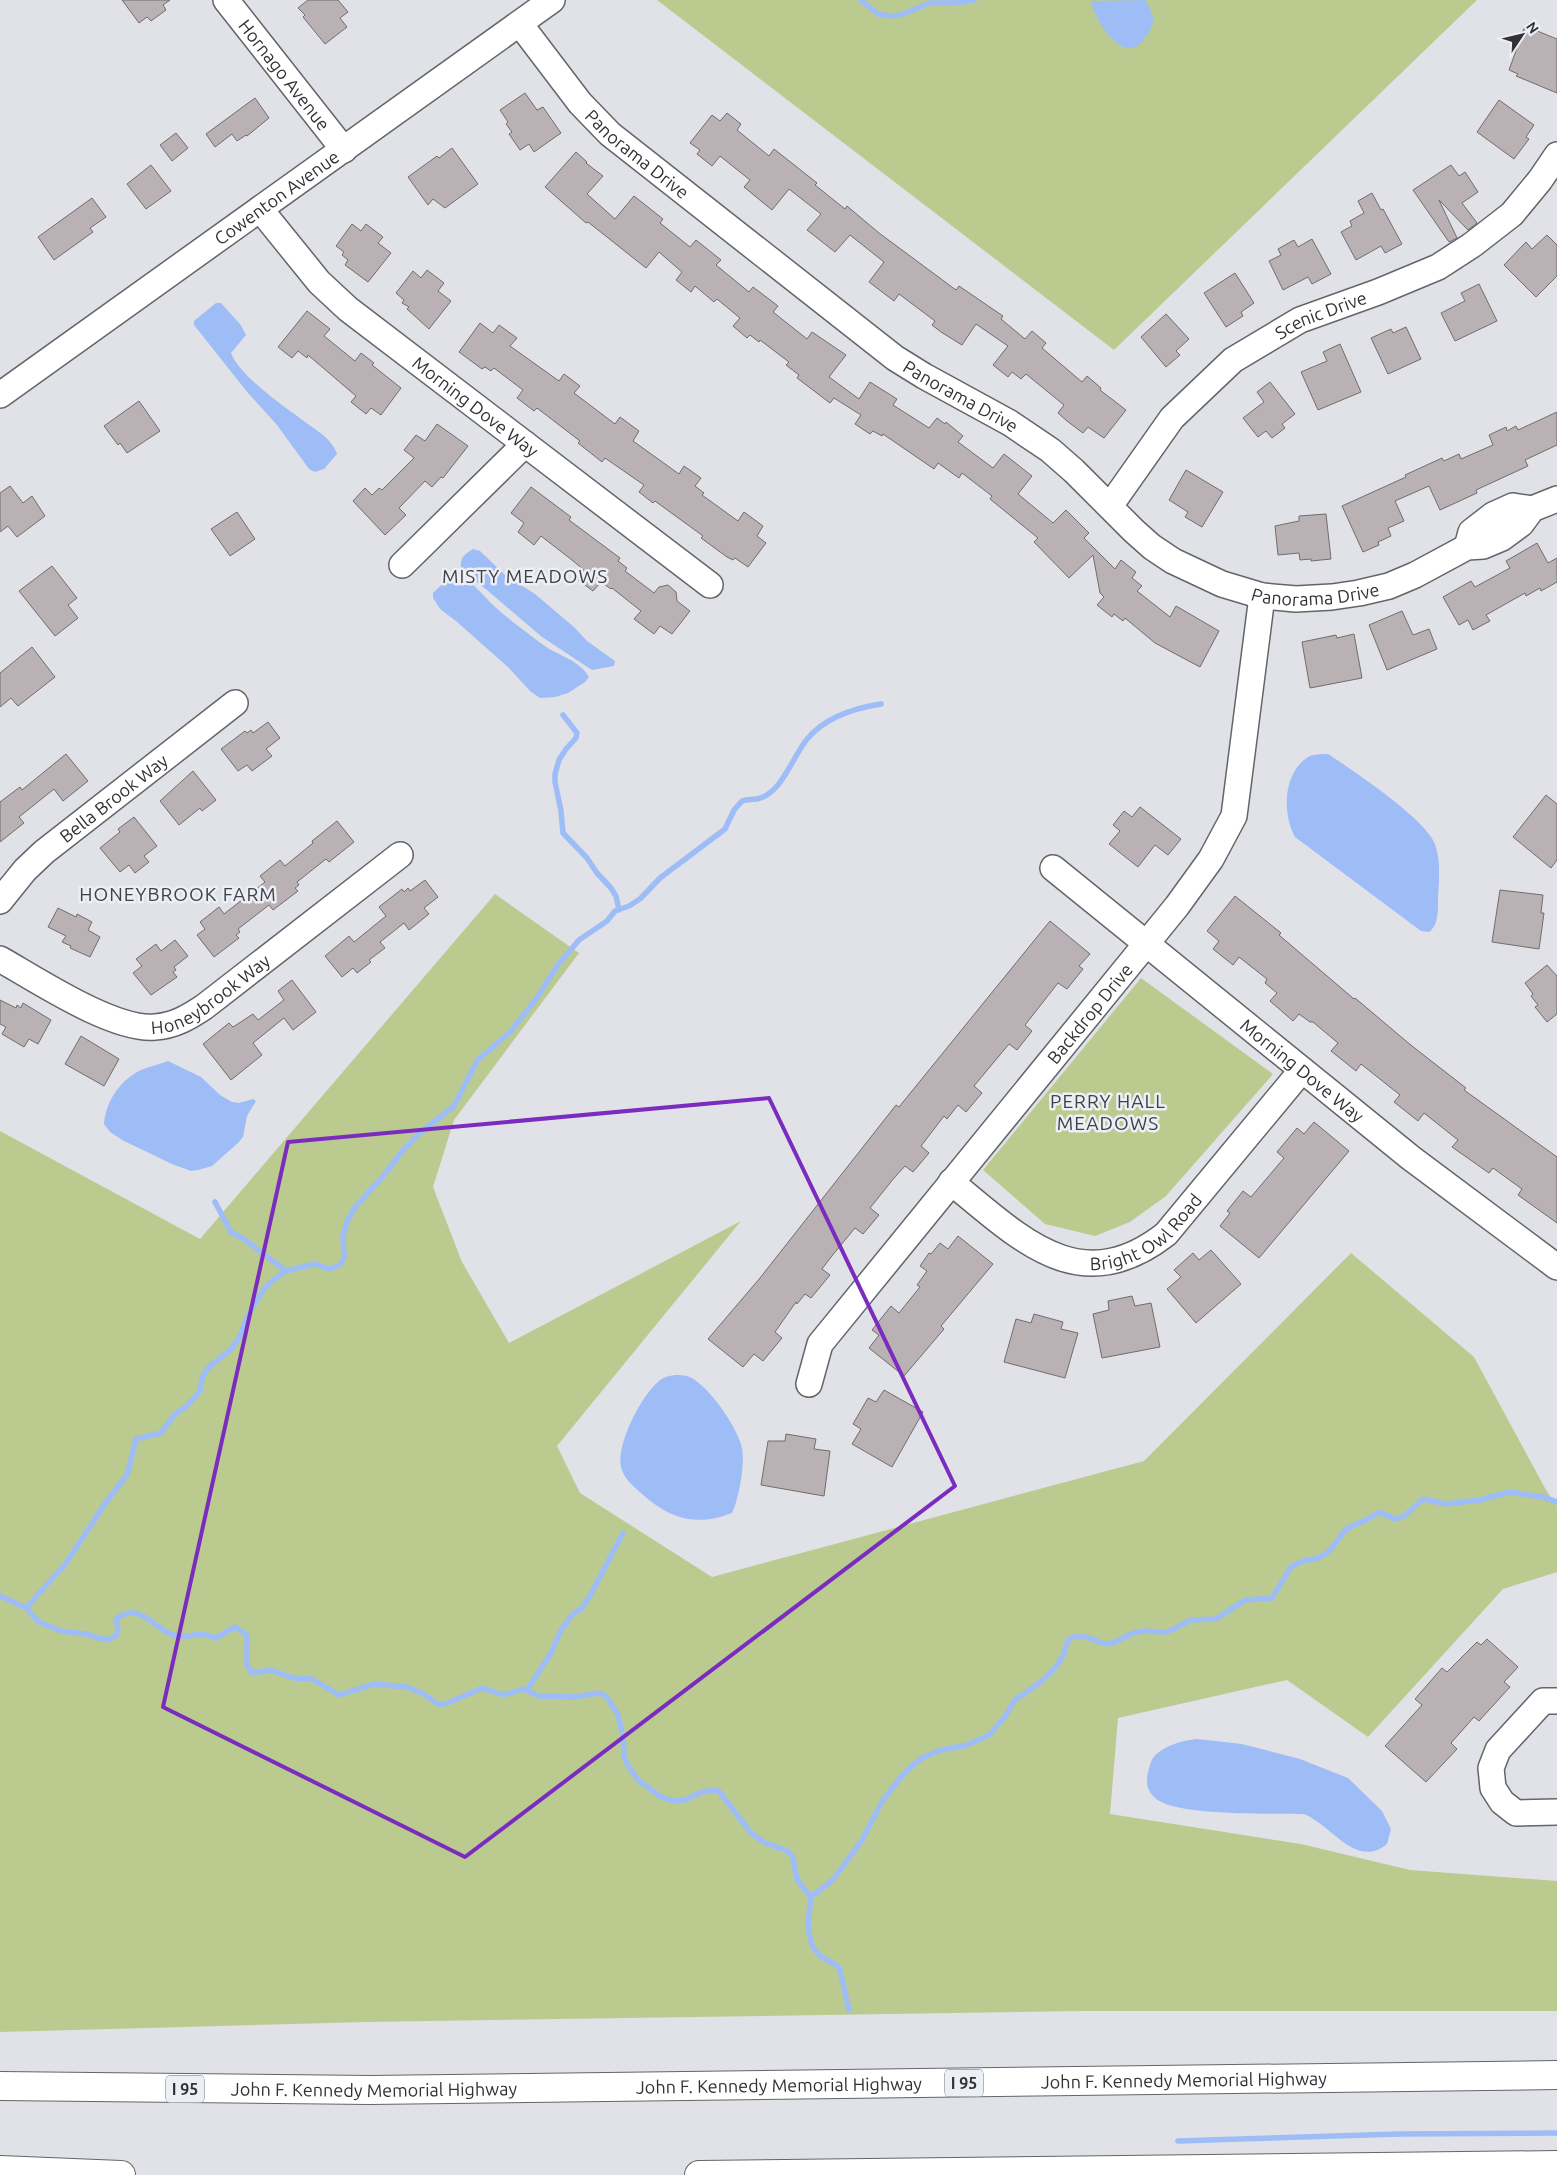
<svg xmlns="http://www.w3.org/2000/svg" width="1557" height="2175" font-family="Ubuntu,sans-serif">
<rect width="100%" height="100%" fill="#e0e2e8"/>
<path fill="#bbcb90" d="M657 0H1477L1114 350Z
M495 894 579 953 454 1120 433 1187 462 1262 509 1343 741 1221 557 1446 580 1493 712 1577 1144 1461 1351 1253 1474 1357 1546 1490 1557 1506V1572L1503 1589 1368 1737 1287 1680 1118 1718 1110 1814 1301 1844 1410 1870 1557 1881V2011H1081L367 2022 0 2032V1131L200 1239Z
M1141 978 1273 1074 1166 1196 1130 1222 1095 1236 1045 1224 983 1170Z"/>
<path fill="#9ebcf6" d="M1145 0C1155 16 1157 24 1144 39 1141 43 1138 47 1132 48 1113 51 1094 16 1091 1Z
M216 303H221L240 324 246 335 231 353C239 375 282 405 301 419 314 429 332 438 337 454L324 469 315 472 309 469 277 425 248 393 194 325V321Z
M473 549 480 551 505 575 535 594 575 628 587 641 615 661 614 666 592 670 542 637 487 590 471 578 461 567C460 557 465 554 473 549Z
M454 573C470 579 481 593 493 605 508 619 526 632 542 644 556 655 580 660 589 677L585 682 568 693 555 697 540 698 530 691 509 668 456 621 440 609 433 598V593Z
M1328 754C1352 770 1426 819 1435 844 1441 861 1439 879 1438 897 1438 909 1439 925 1429 932L1421 931 1295 837C1282 813 1283 773 1308 757 1314 754 1321 754 1328 754Z
M168 1061 201 1077 220 1095 232 1102 239 1103 253 1099 256 1101 247 1116 243 1137 238 1143 212 1166 198 1170 191 1171 172 1164 124 1141 110 1132 104 1124C106 1101 120 1080 141 1070 150 1066 159 1065 168 1061Z
M675 1375C679 1375 684 1375 687 1376 707 1382 738 1428 742 1448 745 1464 739 1499 732 1513 696 1527 670 1519 642 1494 633 1486 624 1479 621 1467 616 1445 641 1396 658 1382 663 1377 669 1376 675 1375Z
M1197 1739 1242 1744 1300 1759 1348 1778 1382 1811 1391 1829 1387 1844C1356 1870 1331 1824 1304 1814 1274 1813 1172 1817 1154 1797 1143 1786 1147 1775 1151 1762 1157 1747 1183 1740 1197 1739Z"/>
<g fill="none" stroke-linecap="round" stroke-linejoin="round">
<path stroke="#9ebcf6" stroke-width="5.5" d="M861 0 878 14 890 16 900 15 930 3H956L974 0
M563 715 577 733 576 738 566 749 559 760 555 774V782L561 811 563 833 587 858 597 873 611 888 616 896 619 910
M215 1202 231 1232 244 1239 286 1271
M0 1596 26 1608 39 1622 61 1631 86 1634 106 1640 116 1636 118 1630 116 1619C142 1599 156 1634 178 1636 195 1638 197 1630 216 1638L235 1627 247 1635V1665L252 1673 271 1670 293 1678 312 1679 339 1695 374 1684 406 1687 422 1693 438 1704H445L482 1688 504 1695 523 1689 539 1696 575 1697 598 1693 606 1696 618 1715 623 1737 624 1756 627 1764 638 1780 661 1797 673 1801 684 1800 702 1792 718 1790 751 1833 765 1843 786 1850 793 1857 797 1880 811 1897C809 1915 803 1944 822 1957 829 1962 836 1962 840 1970L849 2010
M26 1608 66 1563 106 1502 127 1475 136 1439 161 1433 175 1414 187 1406 200 1391 202 1378 208 1368 230 1350 239 1338 248 1315 264 1289 273 1280 286 1271 315 1264 329 1269 340 1265 344 1258 343 1236 347 1221 356 1206 385 1174 403 1150 420 1133 454 1106 477 1061 511 1031 536 999 558 965 579 940 607 921 615 911 629 906 640 899 660 878 725 829 734 810 742 801C747 799 752 800 757 799 782 794 793 755 808 738 826 717 855 708 881 704
M527 1690 551 1653 561 1630 573 1614 582 1608 591 1594 623 1533
M811 1897 829 1883 838 1873 862 1840 883 1800 906 1771 922 1758 941 1750 967 1745 989 1735 1004 1718 1015 1700 1042 1681 1055 1668 1063 1656 1068 1640 1073 1637H1086L1105 1644 1113 1643 1133 1633 1144 1631 1166 1632 1174 1629 1191 1620 1216 1619 1245 1600 1272 1598 1291 1567 1300 1562 1321 1557 1330 1550 1346 1529 1368 1519 1379 1512C1384 1513 1388 1517 1393 1518 1404 1522 1415 1504 1423 1499L1446 1504 1480 1500 1509 1492 1543 1497 1557 1502
M1178 2141 1399 2134 1557 2133"/>
</g>
<path fill="#b9b1b3" stroke="#736c6e" d="M122 0H170L163 5 166 10 151 21 147 17 139 23Z
M308 0H338L348 12 340 18 347 27 325 44 303 17 305 15 298 8Z
M1525 26 1557 39V93L1516 76 1518 74 1509 70Z
M525 93 537 110 543 107 561 133 534 152 529 144 520 150 509 134 512 132 506 124 508 122 500 110Z
M255 98 269 118 247 136 246 135 237 141 232 134 215 147 206 134Z
M1499 100 1534 125 1526 137 1529 139 1514 159 1477 132Z
M727 113 741 124 737 130 769 156 774 149 817 183 815 185 845 209 847 206 879 233 956 290 959 286 1003 316 1001 319 1025 339 1032 331 1046 343 1042 348 1082 382 1087 376 1101 388 1100 390 1126 410 1104 438 1088 427 1083 433 1067 421 1058 413 1064 405 1026 374 1021 379 1012 372 1008 377 993 365 1008 346 976 324 962 345 941 332 932 325 935 321 899 294 894 301 869 282 884 262 850 235 835 252 807 230 821 214 789 189 772 210 744 187 750 180 720 156 712 166 697 154 700 150 690 143 712 115 720 121Z
M176 133 188 148 172 161 160 145Z
M452 148 478 184 445 208 433 199 428 205 408 177 437 156 439 158Z
M576 152 587 162 586 163 603 176 587 194 615 219 634 196 663 219 660 223 690 247 696 240 721 260 716 265 749 292 753 287 778 306 773 312 807 339 812 332 846 355 829 377 859 399 870 382 897 399 893 405 929 428 937 418 945 424 946 422 963 436 958 442 993 468 1004 454 1032 476 1018 494 1053 523 1066 510 1089 533 1084 538 1115 569 1121 560 1136 572 1132 578 1142 586 1137 591 1170 617 1176 606 1219 631 1200 667 1155 643 1125 618 1123 621 1114 614 1112 617 1097 605 1104 597 1100 593 1093 555 1069 578 1034 542 1038 538 990 499 992 496 962 473 959 478 938 463 934 469 883 434 882 436 873 431 870 434 855 424 861 415 834 398 830 403 797 378 799 375 786 365 789 362 760 340 759 342 750 335 747 338 733 326 740 318 717 299 714 302 695 286 691 292 676 280 682 272 659 252 646 268 588 222 586 223 545 187Z
M151 165 171 191 146 209 127 184Z
M1451 165 1459 176 1465 172 1478 192 1462 203 1477 223 1468 230 1439 200 1457 238 1449 242 1413 190Z
M1372 193 1381 210 1383 209 1402 244 1385 253 1381 246 1356 260 1341 232 1352 226 1350 221 1364 213 1358 201Z
M92 198 106 217 90 228 93 232 54 260 38 237Z
M352 224 361 231 366 224 383 237 378 243 391 253 368 282 345 265 348 260 342 255 344 252 336 246Z
M1547 235 1557 245V276L1536 297 1504 265 1526 242 1532 249Z
M1312 239 1331 274 1312 284 1308 277 1283 290 1269 261 1281 255 1278 249 1294 240 1298 247Z
M427 270 444 283 438 291 451 301 429 329 407 309 409 307 402 303 404 300 396 293 413 271 421 278Z
M1235 273 1254 303 1241 312 1243 316 1226 327 1204 293Z
M1479 284 1497 321 1455 341 1441 313 1465 301 1461 293Z
M307 311 330 329 324 336 355 361 361 353 374 363 372 365 401 388 381 415 371 408 366 414 351 402 356 396 308 355 307 358 298 351 292 358 278 347Z
M1166 314 1189 339 1176 351 1180 355 1166 367 1141 337Z
M480 323 493 333 499 325 517 338 510 346 559 381 564 374 580 386 574 393 615 424 620 417 639 431 633 441 679 474 684 466 701 478 695 486 704 493 702 495 738 521 744 512 763 526 757 536 766 543 748 567 735 558 733 560 727 557 701 538 703 536 655 501 653 503 639 492 644 485 605 458 602 462 578 443 580 441 537 408 534 411 517 398 523 390 494 368 491 371 485 367 482 369 459 352Z
M1406 327 1421 359 1388 374 1371 338 1391 329 1393 333Z
M1340 344 1361 392 1318 410 1301 372 1327 361 1323 352Z
M1270 382 1295 414 1282 424 1285 428 1272 438 1266 431 1258 437 1243 418 1264 402 1257 392Z
M139 401 160 431 127 453 120 443 118 445 104 426Z
M1557 412V445L1525 460 1528 466 1476 490 1477 493 1440 510 1429 486 1395 501 1404 521 1388 528 1391 536 1378 542 1379 545 1363 552 1342 506 1406 477 1405 475 1442 458 1444 461 1459 454 1461 459 1493 445 1489 435 1506 427 1507 431 1516 426 1518 430Z
M437 424 468 446 443 478 441 477 432 487 425 481 399 508 406 515 385 535 353 501 365 488 372 495 379 488 382 490 414 458 404 450 416 435 425 441Z
M1186 470 1223 492 1202 527 1185 517 1188 512 1169 500Z
M10 486 23 503 32 496 45 516 17 537 8 526 0 532V493Z
M531 487 571 517 569 520 620 558 618 561 627 568 625 571 654 593 659 587 668 585 676 592 677 601 690 611 672 634 660 626 654 634 634 619 641 611 612 588 611 589 601 582 593 591 577 579 584 570 572 560 541 536 534 545 518 532 524 523 511 513Z
M237 512 255 539 230 556 211 529Z
M1326 514 1331 559 1311 561V559L1300 560 1299 553 1278 555 1275 526 1299 521V516Z
M1537 543 1548 563 1557 558V582L1541 591 1540 588 1526 596 1525 593 1486 615 1490 621 1473 630 1468 620 1459 625 1443 597 1471 581 1475 587 1510 568 1506 561Z
M52 566 77 598 68 605 78 618 55 636 19 591Z
M1402 611 1413 635 1429 629 1437 649 1387 670 1369 625Z
M1354 634 1362 678 1310 688 1302 642 1336 635 1337 638Z
M32 647 55 677 18 706 11 698 0 707V673Z
M268 722 280 738 266 749 272 756 252 771 247 765 238 771 221 749 245 731 247 733 251 730 253 733Z
M66 754 88 781 63 801 54 789 19 817 24 823 0 842V802L20 787 22 790Z
M193 771 216 800 202 811 200 808 179 825 160 801Z
M1546 795 1557 804V860L1551 868 1513 837Z
M1140 807 1181 839 1168 855 1155 845 1138 867 1109 844 1120 831 1113 825 1124 811 1132 817Z
M134 817 157 846 144 856 149 862 135 873 129 865 120 872 100 848 120 832 118 829Z
M337 821 354 842 329 862 326 859 297 882 299 885 295 888 298 891 273 910 269 905 238 929 240 932 236 935 239 938 214 957 197 935 205 929 200 922 219 907 224 914 265 882 260 876 280 860 285 866 313 843 312 841Z
M425 880 438 897 424 908 429 914 409 930 404 923 380 942 385 948 369 960 371 962 357 973 353 968 342 977 325 956 349 936 354 942 386 916 379 907 402 889 404 892 408 888 410 891Z
M1500 890 1543 895 1541 913H1544L1539 949 1492 942Z
M1235 896 1281 933 1279 935 1354 999 1355 998 1412 1046 1466 1088 1464 1090 1557 1157V1223L1518 1195 1522 1189 1493 1168 1489 1173 1452 1147 1458 1140 1424 1113 1418 1121 1394 1102 1400 1095 1361 1064 1356 1071 1331 1051 1338 1043 1313 1022H1310L1299 1014 1293 1021 1270 1001 1277 993 1265 983 1267 979 1239 957 1233 965 1213 949 1219 941 1207 931Z
M58 908 76 917 77 914 92 922 88 930 100 937 90 957 70 948 71 946 62 942 66 936 48 927Z
M1050 921 1090 954 1079 966 1083 969 1067 989 1058 983 1025 1025 1032 1031 1017 1050 1009 1044 974 1086 982 1093 966 1112 958 1105 947 1119 944 1116 921 1146 929 1153 913 1172 905 1166 894 1178 870 1208 879 1215 863 1234 855 1228 831 1257 822 1269 830 1275 811 1298 805 1294 797 1304 796 1302 775 1332 782 1338 763 1361 754 1354 743 1367 708 1339 760 1278 896 1105 899 1107Z
M175 940 188 956 174 967 176 970 173 972 177 977 151 995 133 973 142 966 136 959 156 944 161 951Z
M1547 965 1557 976V1014L1547 1022 1535 1007 1538 1005 1531 996 1533 994 1525 983Z
M292 980 316 1012 293 1030 284 1018 253 1043 262 1055 231 1080 203 1044 229 1023 233 1027 253 1014 258 1020 284 1000 278 991Z
M0 1000 16 1008 17 1005 21 1008 23 1003 51 1020 38 1044 29 1039 24 1047 2 1034 6 1027 0 1024Z
M81 1036 119 1059 104 1086 65 1064Z
M1314 1122 1349 1151 1259 1258 1220 1226 1230 1213 1227 1211 1243 1191 1251 1197 1284 1158 1277 1152 1297 1128 1304 1134Z
M958 1236 993 1264 941 1326 944 1329 904 1376 869 1348 879 1335 872 1330 891 1306 899 1313 920 1287 917 1285 927 1271 920 1266 929 1253 931 1254 940 1243 948 1249Z
M1211 1250 1241 1284 1196 1323 1167 1289 1181 1277 1174 1270 1193 1253 1199 1260Z
M1132 1296 1135 1306 1151 1303 1160 1347 1102 1358 1093 1314 1109 1310 1108 1301Z
M1034 1314 1063 1322 1061 1329 1078 1333 1065 1378 1004 1362 1016 1319 1031 1323Z
M884 1390 923 1412 892 1467 852 1444 861 1429 853 1424 868 1398 876 1402Z
M786 1434 816 1439 814 1449 830 1451 824 1496 761 1485 768 1441H785Z
M1487 1639 1518 1667 1504 1682 1510 1687 1479 1721 1474 1717 1451 1743 1457 1749 1426 1782 1385 1746 1422 1705 1415 1699 1442 1668 1447 1672 1477 1642 1481 1645Z"/>
<g fill="none" stroke-linecap="round" stroke-linejoin="round">
<g stroke="#63656a" stroke-width="28">
<g id="minor">
<path id="s1" d="M226 0 344 150"/>
<path id="s2" d="M520 24 580 103 610 134 895 358 924 376 1010 423 1050 450 1074 471 1134 531 1152 547 1173 561 1222 584 1262 596 1296 599 1332 597 1359 593 1389 586 1415 575 1467 547 1483 546 1502 538 1521 524 1532 509 1557 499"/>
<path id="s3" d="M260 209 319 282 348 309 710 585"/>
<path id="s4" d="M0 395 552 0"/>
<path id="s5" d="M1110 506 1172 418 1233 360 1300 320 1378 292 1438 267 1472 245 1512 214 1540 180 1557 155"/>
<path d="M1467 547 1471 532 1493 515 1513 506 1532 509"/>
<path d="M402 565 525 444"/>
<path id="s6" d="M1053 868 1411 1158 1557 1267"/>
<path id="s7" d="M0 901 25 870 44 852 235 703"/>
<path id="s8" d="M0 959C37 980 114 1031 155 1027 174 1026 189 1017 204 1007L400 855"/>
<path id="s9" d="M951 1182C1019 1237 1079 1302 1166 1234L1302 1070"/>
<path id="s10" d="M809 1384 820 1344 1177 906 1211 859 1234 816 1262 596"/>
<path d="M1557 1701H1543L1498 1750 1491 1768 1493 1788 1502 1802 1516 1813 1557 1812"/>
</g>
</g>
<g stroke="#63656a" stroke-width="30">
<g id="highway">
<path id="s11" d="M0 2086 370 2090 1557 2075"/>
<path d="M0 2170 121 2175"/>
<path d="M699 2175 1557 2165"/>
</g>
</g>
<use href="#minor" stroke="#fff" stroke-width="25"/>
<use href="#highway" stroke="#fff" stroke-width="28"/>
</g>
<path fill="none" stroke="#7b2cbf" stroke-width="4" stroke-linejoin="round" d="M769 1098 955 1486 465 1857 163 1707 288 1142Z"/>
<g text-anchor="middle" dominant-baseline="central" stroke-width="5" stroke-linejoin="round" paint-order="stroke">
<g fill="#edeff6" stroke="#6a6b6f" stroke-width="1">
<rect x="945" y="2069.5" width="38" height="27" rx="4"/>
<rect x="166" y="2075.5" width="38" height="27" rx="4"/>
</g>
<g font-size="16" font-weight="bold" fill="#323235">
<text x="964" y="2083">I 95</text>
<text x="185" y="2089">I 95</text>
</g>
<g font-size="18" fill="#323235" stroke="#edeff6">
<text stroke="none"><textPath href="#s1" startOffset="95">Hornago Avenue</textPath></text>
<text stroke="none"><textPath href="#s2" startOffset="176">Panorama Drive</textPath></text>
<text stroke="none"><textPath href="#s4" startOffset="340">Cowenton Avenue</textPath></text>
<text stroke="none"><textPath href="#s5" startOffset="291">Scenic Drive</textPath></text>
<text stroke="none"><textPath href="#s2" startOffset="581">Panorama Drive</textPath></text>
<text stroke="none"><textPath href="#s3" startOffset="294">Morning Dove Way</textPath></text>
<text stroke="none"><textPath href="#s2" startOffset="1001">Panorama Drive</textPath></text>
<text stroke="none"><textPath href="#s7" startOffset="154">Bella Brook Way</textPath></text>
<text stroke="none"><textPath href="#s8" startOffset="236">Honeybrook Way</textPath></text>
<text stroke="none"><textPath href="#s10" startOffset="468">Backdrop Drive</textPath></text>
<text stroke="none"><textPath href="#s6" startOffset="321">Morning Dove Way</textPath></text>
<text stroke="none"><textPath href="#s9" startOffset="230">Bright Owl Road</textPath></text>
<text stroke="none"><textPath href="#s11" startOffset="1184">John F. Kennedy Memorial Highway</textPath></text>
<text stroke="none"><textPath href="#s11" startOffset="779">John F. Kennedy Memorial Highway</textPath></text>
<text stroke="none"><textPath href="#s11" startOffset="374">John F. Kennedy Memorial Highway</textPath></text>
</g>
<g font-size="19" letter-spacing="1" fill="#404247" stroke="#edeff6">
<text x="525" y="576">MISTY MEADOWS</text>
<text x="178" y="894">HONEYBROOK FARM</text>
<text x="1108" y="1101">PERRY HALL<tspan x="1108" dy="22">MEADOWS</tspan></text>
</g>
</g>
<g transform="translate(1522 35) rotate(55)" stroke="#edeff6" stroke-width="4" paint-order="stroke">
<path d="M0-4L9 19L0 12L-9 19Z" fill="#323235"/>
<text y="-8" font-size="14" font-weight="bold" text-anchor="middle" fill="#323235">N</text>
</g>
</svg>
